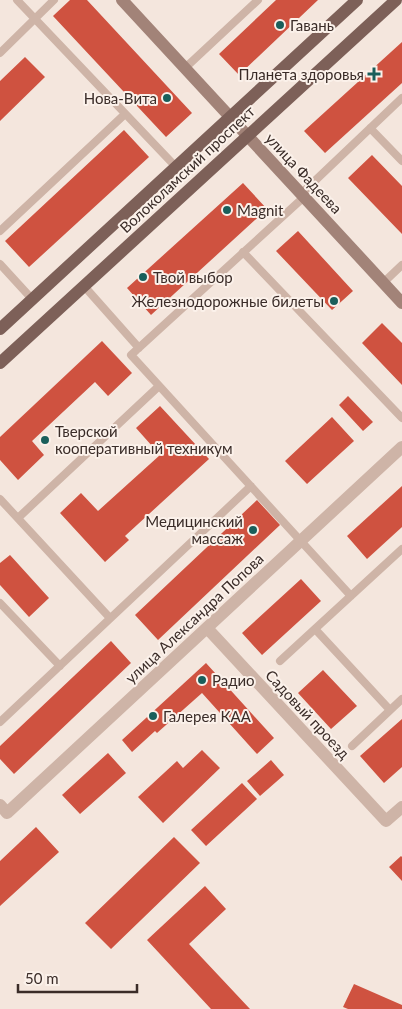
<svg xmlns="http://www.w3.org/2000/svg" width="402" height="1009" font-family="Lato,sans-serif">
<rect width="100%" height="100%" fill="#f4e6dd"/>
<path fill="#cf5240" d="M70 0H87L192 113 166 137 53 16Z
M276 0H318L239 75 219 54Z
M402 42V83L325 153 304 131Z
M25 57 45 77 0 121V81Z
M124 130 149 157 29 267 5 241Z
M372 155 402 186V234L348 178Z
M243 183 267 209 151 315 127 288Z
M298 231 353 291 332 310 276 251Z
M382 323 402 343V385L362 343Z
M102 341 132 373 108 396 95 382 32 441 44 455 18 480 0 460V437Z
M348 396 373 422 363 431 339 405Z
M160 406 209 459 125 536 129 540 105 562 60 513 81 493 98 511 160 455 136 428Z
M332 417 354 441 307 484 285 461Z
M402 486V527L367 559 347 536Z
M257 500 280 525 158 640 135 615Z
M10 555 49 598 29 617 0 585V563Z
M301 579 321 601 262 655 242 633Z
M111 641 131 663 14 774 0 759V746Z
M206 663 274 738 257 754 202 693 157 733 155 731 132 752 122 740Z
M323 670 357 706 331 729 298 693Z
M402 719V767L384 783 360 756Z
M202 750 220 768 163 823 138 797 177 761 183 768Z
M108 753 126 773 80 814 62 795Z
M271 760 284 775 260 796 247 781Z
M242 783 257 799 206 846 191 830Z
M36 827 59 852 0 906V861Z
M174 837 200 863 111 949 85 923Z
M401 856 402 857V881L389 867Z
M205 886 226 909 189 944 250 1009H211L147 940Z
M354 984 402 1005V1009H348L343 1007Z"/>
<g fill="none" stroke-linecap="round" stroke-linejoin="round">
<path stroke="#ceb4a7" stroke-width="8" d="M17 0 176 167
M0 53 54 0
M185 68 258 0
M370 128 402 161
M301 194 402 98
M304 197 131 355 351 596
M0 231 125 114
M243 252 402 418
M0 264 32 299
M383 283 402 265
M84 286 139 348
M0 499 110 618
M18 518 159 386
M0 603 60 666
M315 629 390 710
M280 661 402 549
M0 722 251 486
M352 746 402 699"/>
<path stroke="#ceb4a7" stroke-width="12" d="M207 628 386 821 402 807
M0 805 7 813 402 447"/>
<path stroke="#a28378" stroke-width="12" d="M122 0 402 303"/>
<path stroke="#7d6058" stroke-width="12" d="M0 329 357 0
M0 363 396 0"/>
</g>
<g fill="#1a5f5b" stroke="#fbf1ea" stroke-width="2">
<circle cx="280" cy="25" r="5"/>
<path d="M371.5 66.5h5v5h5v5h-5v5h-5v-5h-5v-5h5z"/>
<circle cx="167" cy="98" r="5"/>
<circle cx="227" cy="210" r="5"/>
<circle cx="143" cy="277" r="5"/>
<circle cx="334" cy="301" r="5"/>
<circle cx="45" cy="440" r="5"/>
<circle cx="253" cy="530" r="5"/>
<circle cx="202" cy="680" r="5"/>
<circle cx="153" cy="716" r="5"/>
</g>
<g text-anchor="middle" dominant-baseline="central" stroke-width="4" stroke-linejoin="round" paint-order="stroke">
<g font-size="15" fill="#3a2c28" stroke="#fbf1ea" text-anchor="start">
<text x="290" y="25">Гавань</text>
<text x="364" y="74" text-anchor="end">Планета здоровья</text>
<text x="157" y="98" text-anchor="end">Нова-Вита</text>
<text x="237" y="210">Magnit</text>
<text x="153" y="277">Твой выбор</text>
<text x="324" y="301" text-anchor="end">Железнодорожные билеты</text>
<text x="55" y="431">Тверской<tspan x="55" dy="17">кооперативный техникум</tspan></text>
<text x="243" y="521" text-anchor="end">Медицинский<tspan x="243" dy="17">массаж</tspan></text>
<text x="212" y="680">Радио</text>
<text x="163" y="716">Галерея КАА</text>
</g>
<g font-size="15" fill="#3a2c28" stroke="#fbf1ea">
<text transform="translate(187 169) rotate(-43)">Волоколамский проспект</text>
<text transform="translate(304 173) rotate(47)">улица Фадеева</text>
<text transform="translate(194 618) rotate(-43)">улица Александра Попова</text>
<text transform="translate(308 714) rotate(47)">Садовый проезд</text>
</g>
</g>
<path d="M18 984v8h119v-8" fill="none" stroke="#3a2c28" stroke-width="2.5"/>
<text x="25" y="984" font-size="15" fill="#3a2c28" stroke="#fbf1ea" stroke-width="4" paint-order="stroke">50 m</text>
</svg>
